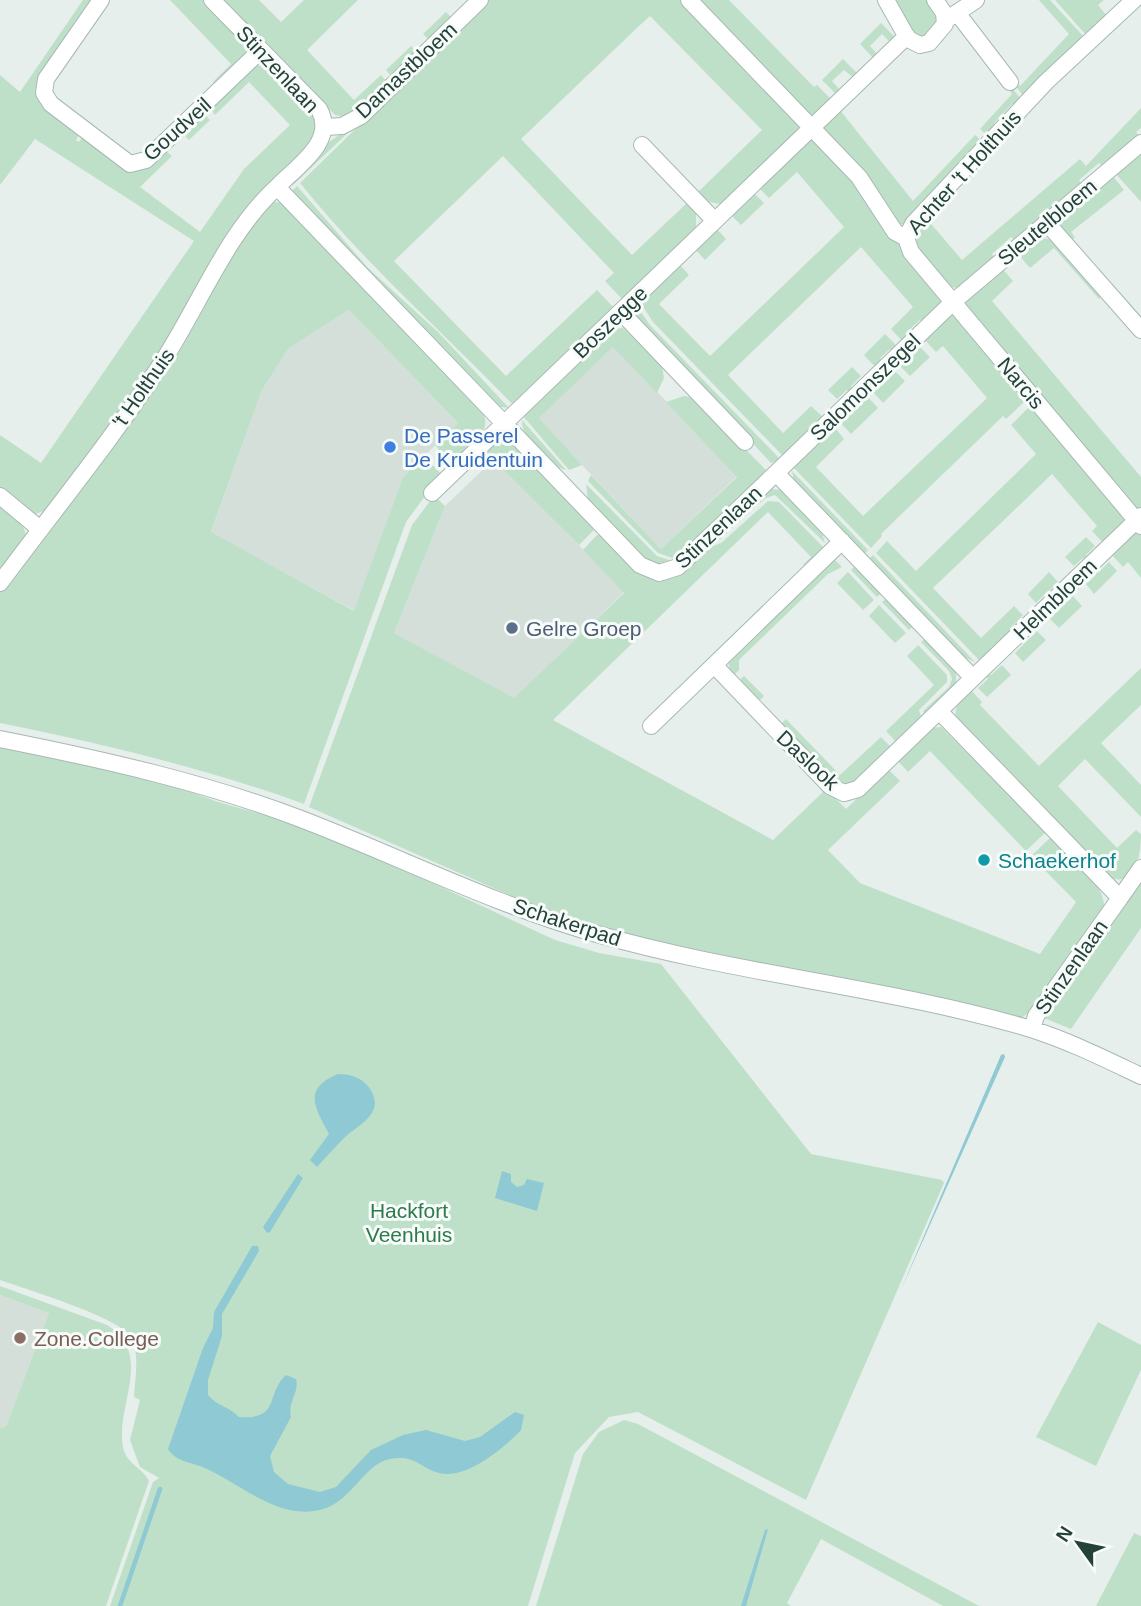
<svg xmlns="http://www.w3.org/2000/svg" width="1141" height="1606" font-family="Arial,sans-serif">
<rect width="100%" height="100%" fill="#e6efeb"/>
<path fill="#d4dfda" d="M349 310 458 423 403 477 355 611 211 533 262 390 289 348Z
M614 346 737 476 661 549 538 418Z
M495 458 624 592 514 699 394 633 445 506Z
M0 1295 49 1313 6 1426 0 1428Z"/>
<path fill="#bfe0c8" d="M83 0H95L42 76 80 133 76 140 79 142 83 136 125 168 165 150 172 156 140 187 200 232 244 169 290 125 249 82 215 115 209 107 253 66 267 65 312 112 317 120 314 139 244 211 157 360 44 511 35 514 0 488V435L41 463 194 241 35 139 0 185V75L20 92Z
M170 0H205L246 44 245 58 216 85 213 82 231 64Z
M222 0H259L281 22 304 0H358L307 50 354 100 381 75 387 82C374 95 356 121 335 115Z
M488 0H685L806 127 721 204 709 202 698 192 762 130 650 16 640 25 521 139 632 255 687 203 696 213V230L624 301 605 281 614 273 503 156 394 261 506 376 597 290 615 309 514 406C442 331 365 264 300 183Z
M694 0H729L814 87 817 85 832 100 811 121Z
M893 0H927L940 22 927 37 916 38Z
M1039 0H1050L1084 37 1024 97 1014 84 1016 82 1020 86 1069 34Z
M1055 0H1104L1098 5 1107 16 1086 35Z
M446 12 453 19 430 41 423 34Z
M881 23 896 38 891 43 882 34 870 46 878 55 874 59 860 44Z
M411 46 418 53 392 77 386 70Z
M843 59 858 74 854 78 844 70 832 81 841 91 837 95 822 80Z
M1011 87 1022 100 1015 107 1012 104 994 123 997 126 988 136 980 129 1012 94 1008 89Z
M1141 108V128L1136 132 1139 136 1103 167 1099 163 1079 180 1082 185 1016 241 1011 237 992 254 995 259 960 288 949 287 916 249 913 235 926 218 962 260 1080 159 1086 166Z
M839 109 913 201 975 135 983 142 907 223 895 226 819 129Z
M203 113 210 120 189 140 182 133Z
M354 127 292 186C298 162 333 137 354 127Z
M813 134 857 181 889 231 941 299V304L923 323 920 320 910 329 913 333 903 342 891 329 913 307 861 247 728 375 783 433 811 406 824 418 784 457 653 322 640 302 679 264 689 275 659 304 710 356 844 227 797 172 769 198 758 187Z
M1141 150V202L1115 173Z
M1112 175 1124 190 1071 232 1075 237 1070 242 1060 229V220Z
M297 186 368 268 439 333 509 408 496 406 297 200 292 191Z
M753 192 764 203 741 225 730 214Z
M276 202 282 203 482 409C484 415 486 420 485 426 483 437 460 461 448 457 442 455 439 449 435 445L458 423 349 310 289 348 262 390 211 532 354 611 403 477 424 456 441 474 406 522 304 804C205 768 103 744 0 723V593L256 215 270 203Z
M716 228 726 239 705 260 694 248Z
M1041 237 1054 241 1102 296 1099 299 1054 248 1030 268 1018 254Z
M1002 268 1013 281 992 301 1141 477V508L1135 513 960 305Z
M636 305 650 325 781 460 771 463 635 316Z
M950 314H958L1026 395 1025 401 1006 419 1003 416 881 534 882 536 871 548 793 467 823 436 827 439 836 429 844 439 816 467 863 516 987 398 943 346 936 352 924 339Z
M623 328 662 366 664 378 657 393 613 347 539 418 582 465 569 470 523 416 613 329Z
M885 334 898 347 893 352 890 349 880 358 883 362 876 368 864 355Z
M918 345 930 357 910 376 898 364 903 359 907 362 916 353 913 349Z
M852 367 861 376 851 386 853 390 850 393 847 390 837 399 828 390Z
M893 369 905 381 883 403 871 390 877 384 880 387 890 378 887 374Z
M866 395 878 408 851 434 839 421 863 404 860 401Z
M684 396 694 398 768 472 678 560 658 553 588 481 591 475 661 549 737 477 666 402Z
M1029 407H1036L1130 518 1104 544 1092 531 1097 526 1052 474 933 588 981 638 1014 606 1023 615 1014 625 1016 628 980 661 876 553 887 541 916 571 1036 454 1011 425Z
M522 420 566 470C548 466 521 439 522 420Z
M499 441H513L593 524V531L579 545 485 451Z
M792 471 868 550 863 555 794 482Z
M586 484 657 556 675 562 651 566 588 499Z
M771 489 782 490 821 529 825 543 775 495 766 498 712 542Z
M434 496 445 506 394 633 514 698 624 593 583 550 597 535H604L641 573 721 543 768 501 779 502 824 548 806 567 803 565 811 557 768 512 553 720 773 840 823 792 800 767 802 765 846 809 888 769 900 781 828 850 860 883 1040 954 1076 902 1031 856 1051 837C1067 853 1107 885 1104 908L1032 1011 1021 1018 610 931 548 912 309 807 412 525Z
M0 504C11 514 26 522 26 538L0 575Z
M1137 528 1141 532V578L1128 562 1123 567 1111 554Z
M1086 537 1095 546 1086 555 1089 559 1086 561 1083 558 1074 566 1065 557Z
M873 555 975 662 961 656 868 560Z
M833 558 842 567 828 574 739 660V670L732 677 728 662Z
M1109 562 1117 571 1094 594 1086 584 1096 575 1093 571 1095 569 1099 572Z
M856 565 882 592 877 597 851 570Z
M848 572 874 600 863 610 837 583Z
M1049 572 1058 582 1049 591 1052 594 1049 596 1046 593 1036 603 1028 594Z
M1073 596 1082 606 1059 628 1050 619 1060 609 1057 606 1060 603 1063 606Z
M887 598 914 625 909 630 882 602Z
M879 605 906 633 895 643 869 616Z
M1037 631 1046 640 1023 662 1015 653 1024 644 1021 641 1024 638 1027 641Z
M926 638 956 672V685L925 716 923 711 949 687 952 679 949 671 921 642Z
M918 645 947 675V682L919 710 922 719 897 743 886 731 934 685 907 656Z
M1002 665 1011 675 987 697 978 688 988 679 985 675 988 672 991 675Z
M1141 668V705L1101 743 1141 785V817L1085 759 1058 786 1117 848 1136 830 1141 834C1141 852 1137 887 1111 878L956 718C954 704 961 699 970 689L982 702 980 705 1039 766Z
M744 676 764 696 757 703 737 683Z
M786 719 840 775 881 737 892 748 851 785 836 784 779 726Z
M941 727 1046 832 1026 851 930 751 908 772 897 760 932 728Z
M0 744 167 783 218 802 318 830 555 940 599 953 661 964 811 1154 942 1180 944 1183 806 1500 638 1412 609 1417 575 1453 528 1606H110L153 1482 159 1478 140 1467 130 1440 140 1400 134 1397C135 1379 140 1353 131 1337 119 1317 25 1289 0 1280Z
M1141 879V928L1071 1029 1044 1018Z
M0 1286 107 1325C155 1355 115 1405 123 1447 126 1464 143 1468 149 1481L106 1606H0V1428L6 1426 49 1313 0 1295Z
M1098 1322 1141 1345V1370L1096 1466 1036 1437Z
M624 1420 638 1424 979 1606H943L821 1539 787 1603 791 1606H536L583 1454 599 1432Z
M1134 1533 1141 1536V1606H1096Z"/>
<path fill="#8ec9d4" d="M1004 1054 1005 1057 900 1292 1001 1055Z
M338 1074C350 1074 360 1077 368 1086 388 1113 359 1124 344 1138 335 1147 326 1157 317 1167L310 1160 329 1134C316 1109 301 1089 338 1074Z
M502 1171 511 1174V1182L517 1187 524 1185 527 1179 544 1183 537 1211 495 1198Z
M298 1174 303 1178 270 1232 267 1233 263 1227Z
M252 1246H258L259 1251 222 1314V1336L208 1380V1395C217 1406 230 1407 239 1417 281 1420 265 1394 286 1375L296 1379C300 1392 287 1402 291 1417L270 1456 274 1472 288 1484 320 1492 336 1487 371 1450 403 1435 426 1430 465 1441 480 1437 515 1412 524 1415 521 1430C504 1448 466 1480 439 1473 418 1467 416 1454 390 1459 364 1464 352 1501 323 1509 280 1522 241 1484 205 1468 192 1462 177 1463 168 1449L203 1348 213 1328 214 1312Z
M768 1529 746 1606H741L765 1530Z"/>
<g fill="none" stroke-linecap="round" stroke-linejoin="round">
<path stroke="#8ec9d4" stroke-width="4.5" d="M120 1606 160 1489"/>
<g stroke="#a8b8b2" stroke-width="18">
<path id="minor" d="M101 0 46 79 44 93 51 104 130 164 146 160 261 50
M212 0 319 109C337 141 297 166 277 187L640 565 659 573 678 567 776 473 973 678 939 711 1120 898 1036 1016 1032 1029
M689 0 859 177 895 232 906 238
M886 0 908 39 920 45 929 43 945 24 944 13 935 0
M958 14 1010 82
M949 18 976 0
M325 127 342 126 361 116 480 0
M642 145 715 221
M1046 222 1141 330
M906 238 911 252 1141 526
M906 238 913 224 1046 82 1134 0
M621 312 745 442
M776 473 953 302 1141 143
M432 493 907 36
M0 496 40 529
M0 583C54 510 112 440 161 364 198 308 227 232 277 187
M714 665 830 786 844 793 858 789 939 711
M973 678 1141 516
M651 726 842 541
M0 739C101 759 204 782 301 819 400 857 495 905 597 934 740 975 889 987 1031 1029 1069 1041 1105 1059 1141 1076
M1120 898 1141 868"/>
</g>
<use href="#minor" stroke="#fff" stroke-width="16"/>
</g>
<circle fill="#3f7fe0" stroke="#f7fbf9" stroke-width="2.5" cx="390" cy="447" r="7"/>
<circle fill="#5c6f8a" stroke="#f7fbf9" stroke-width="2.5" cx="512" cy="628" r="7"/>
<circle fill="#0f9aa8" stroke="#f7fbf9" stroke-width="2.5" cx="984" cy="860" r="7"/>
<circle fill="#8d6e63" stroke="#f7fbf9" stroke-width="2.5" cx="20" cy="1338" r="7"/>
<g text-anchor="middle" dominant-baseline="central" stroke-width="6" stroke-linejoin="round" paint-order="stroke">
<g font-size="21" fill="#24423a" stroke="#f7fbf9">
<text transform="translate(278 69) rotate(47)">Stinzenlaan</text>
<text transform="translate(406 70) rotate(-43)">Damastbloem</text>
<text transform="translate(177 129) rotate(-42)">Goudveil</text>
<text transform="translate(964 172) rotate(-48)">Achter 't Holthuis</text>
<text transform="translate(1047 222) rotate(-40)">Sleutelbloem</text>
<text transform="translate(610 322) rotate(-44)">Boszegge</text>
<text transform="translate(1021 383) rotate(50)">Narcis</text>
<text transform="translate(865 387) rotate(-44)">Salomonszegel</text>
<text transform="translate(143 388) rotate(-55)">'t Holthuis</text>
<text transform="translate(718 527) rotate(-43)">Stinzenlaan</text>
<text transform="translate(1055 599) rotate(-44)">Helmbloem</text>
<text transform="translate(808 760) rotate(43)">Daslook</text>
<text transform="translate(567 922) rotate(18)">Schakerpad</text>
<text transform="translate(1071 967) rotate(-55)">Stinzenlaan</text>
</g>
<g font-size="21" fill="#366cbe" stroke="#f7fbf9" text-anchor="start">
<text x="404" y="435">De Passerel<tspan x="404" dy="24">De Kruidentuin</tspan></text>
</g>
<g font-size="21" fill="#4e5e75" stroke="#f7fbf9" text-anchor="start">
<text x="526" y="628">Gelre Groep</text>
</g>
<g font-size="21" fill="#0d838f" stroke="#f7fbf9" text-anchor="start">
<text x="998" y="860">Schaekerhof</text>
</g>
<g font-size="21" fill="#2d7a4b" stroke="#f7fbf9">
<text x="409" y="1210">Hackfort<tspan x="409" dy="24">Veenhuis</tspan></text>
</g>
<g font-size="21" fill="#785e54" stroke="#f7fbf9" text-anchor="start">
<text x="34" y="1338">Zone.College</text>
</g>
</g>
<g transform="translate(1078 1543) rotate(303)" stroke="#f7fbf9" stroke-width="5" paint-order="stroke">
<path d="M0-5L12 26L0 18L-12 26Z" fill="#24423a"/>
<text y="-10" font-size="19" font-weight="bold" text-anchor="middle" fill="#24423a">N</text>
</g>
</svg>
